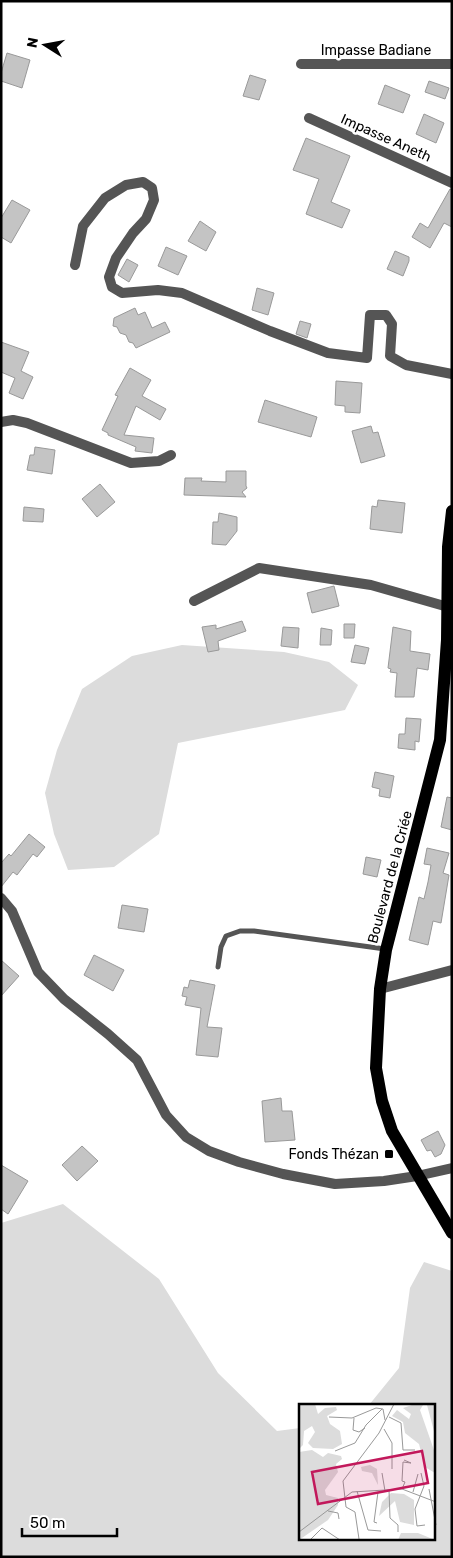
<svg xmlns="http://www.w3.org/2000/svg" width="453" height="1558" font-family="Rubik,sans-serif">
<rect width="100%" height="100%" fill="#fff"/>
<path fill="#dcdcdc" d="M182 645 284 652 329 662 358 685 345 710 178 743 159 834 114 867 68 870 54 834 45 793 57 750 82 689 132 656Z
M63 1204 159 1279 218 1373 277 1431 300 1428V1539H434V1406L369 1405 399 1368 410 1288 424 1262 452 1271V1557H1V1223Z"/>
<path fill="#c4c4c4" stroke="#999" d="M7 53 30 60 22 88 1 81V73Z
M250 75 266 80 259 100 243 96Z
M429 81 449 88 445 99 425 92Z
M385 85 410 95 403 113 378 104Z
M424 114 444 123 436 143 416 134Z
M306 138 350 156 331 202 350 210 342 228 306 214 319 179 293 170Z
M450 189 452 190V227L444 223 430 248 412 237 420 223 428 228Z
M12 200 30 210 11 243 1 237V218Z
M200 221 216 232 206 251 188 241Z
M166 247 187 256 178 275 158 266Z
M395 251 409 257V261L403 276 387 269Z
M127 259 138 265 129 282 118 275Z
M257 288 274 293 268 315 252 310Z
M135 308 138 315 145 312 152 328 165 322 170 332 136 348 133 343 129 342 126 335 120 333 117 327 113 326 114 318Z
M300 321 311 324 307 338 296 334Z
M1 342 29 352 21 371 33 377 23 399 9 393 15 378 1 372Z
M130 368 151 380 142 396 166 409 160 420 136 406 124 435 154 438 152 453 135 451 136 447 108 435V433L102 430 118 396 115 395Z
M336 381 362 383 360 413 345 412V406L335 405Z
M265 400 317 417 311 437 258 422Z
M371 426 373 433 378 432 385 456 361 463 352 431Z
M35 447 55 450 52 474 27 470 30 455H34Z
M226 471H246V486L247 488 242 492 246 497 184 495 185 478H202L201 481 226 482Z
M100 484 115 502 97 517 82 499Z
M378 500 405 503 402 533 370 529 372 506 377 507Z
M24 507 44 509 43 522 23 521Z
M219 513 237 517V531L226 545 212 544 213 522H218Z
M334 586 339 606 312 613 307 593Z
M242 621 246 631 218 641 219 650 208 652 202 627 216 625V629Z
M344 624H355L354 638H344Z
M283 627 299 628 298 648 281 646Z
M393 627 411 631 410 651 430 654 428 670 417 668 414 697H395L397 673 390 672 391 669 388 668Z
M321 628 332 630 331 645H320Z
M355 645 369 648 365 664 351 662Z
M406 718 421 719 419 742 415 741V750L398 748 399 734H405Z
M375 772 394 776 390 798 379 796 380 789 372 787Z
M447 797 452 798V830L441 827Z
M29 834 45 847 37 857 33 854 17 875 13 872 1 887V863L9 854 11 856Z
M427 848 449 853 443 873 449 875 441 923 433 921 428 945 409 940 419 897 424 899 428 882 431 865 424 864Z
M366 857 381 860 377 877 363 874Z
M122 905 148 909 144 932 118 928Z
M94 955 124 970 113 991 84 975Z
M1 960 19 976 1 996Z
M190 980 215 985 207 1027 222 1028 218 1057 196 1055 201 1008 185 1005 187 997 182 996 184 987 188 988Z
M281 1098 282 1111H292L295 1140 265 1142 262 1101Z
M438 1131 445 1145 441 1154 435 1157 431 1150 427 1151 421 1140Z
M82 1146 98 1161 77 1181 62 1165Z
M1 1165 28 1181 8 1214 1 1209Z"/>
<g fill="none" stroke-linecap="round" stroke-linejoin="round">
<path stroke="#555" stroke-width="5" d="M218 967 221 947 226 936 240 931H254L385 949"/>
<path stroke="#555" stroke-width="10" d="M301 64H452
M309 118 452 183
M75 265 83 226 105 198 126 185 143 182 152 188 154 200 146 219 133 233 116 258 109 277 112 287 122 293 158 290 182 293 270 331 328 353 367 358 370 315H386L392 324 390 356 406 365 452 374
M1 422 13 420 27 423 131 463 159 461 171 455
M194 601 259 568 371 585 448 607
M380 989 452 970
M417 1176 452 1168"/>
<path stroke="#555" stroke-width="10" d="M1 898 12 911 38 972 64 999 108 1034 137 1060 166 1115 186 1137 209 1151 239 1162 283 1174 335 1184 384 1181 417 1176"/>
<path stroke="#000" stroke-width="12" d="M452 511 448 547 447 640 440 740 386 950 380 989 376 1068 382 1101 392 1131 452 1233"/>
</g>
<rect fill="#000" stroke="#fff" stroke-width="2" x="384" y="1149" width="10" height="10" rx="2.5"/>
<g text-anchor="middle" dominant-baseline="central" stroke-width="5" stroke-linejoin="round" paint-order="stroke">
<g font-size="14" fill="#000" stroke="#fff">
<text x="376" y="50">Impasse Badiane</text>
<text transform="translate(386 138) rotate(24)">Impasse Aneth</text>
<text transform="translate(390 877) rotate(-75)">Boulevard de la Criée</text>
</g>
<g font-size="14" fill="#000" stroke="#fff" text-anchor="end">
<text x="379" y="1154">Fonds Thézan</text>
</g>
</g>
<g transform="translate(299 1404)">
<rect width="136" height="136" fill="#fff"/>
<path d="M0 0H16L19 10 26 4 37 3 38 6 28 12 31 20 41 27 43 40 34 45 14 44 9 39 16 28 13 22 5 27 4 41 0 45ZM116 0H136V31L128 1H124L121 6 136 49V69L126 63 120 40 106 29 104 18 93 12 98 6 110 15 112 10 104 4ZM13 46 24 53 29 49 42 52 43 55 37 60 39 68 26 86 27 91 39 94V101L29 116 0 136V48ZM71 61 78 65 79 81 73 69 63 67 62 63ZM92 89 105 90 115 96V121L101 118 96 97 80 112 83 98ZM102 129H119L136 136H99Z" fill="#dcdcdc"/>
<path fill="none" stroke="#999" stroke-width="1" d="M30 13 53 14 77 4 84 5 86 16M90 13 102 19 104 46H116M55 14 54 26 60 28 66 24M85 25 93 39V65M36 47 56 39 67 21 83 5M83 69 86 87M122 69 125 82 116 105 118 122 126 121M103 85 106 78 103 77 104 58 112 59 105 56M130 85 137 121M90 86 91 114 99 121V128M58 87 69 126 82 127M114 88 119 70M29 107 39 109 40 115M78 119 75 118 79 88M0 128 53 88 103 85 137 98M60 135 56 108 47 103 44 77 80 29 95 0M11 136 23 124 41 136"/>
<path fill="#c2185b" fill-opacity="0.15" stroke="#c2185b" stroke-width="2.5" d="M123 47 129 79 19 100 13 68Z"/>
<rect width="136" height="136" fill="none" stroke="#000" stroke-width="2.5"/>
</g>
<rect width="453" height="1558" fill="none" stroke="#000000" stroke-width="5"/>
<g transform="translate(45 45) rotate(281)" stroke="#ffffff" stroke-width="4" paint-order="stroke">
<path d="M0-4L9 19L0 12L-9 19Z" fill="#000000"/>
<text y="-8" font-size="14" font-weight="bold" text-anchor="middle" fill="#000000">N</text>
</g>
<path d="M22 1528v8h95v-8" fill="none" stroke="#000000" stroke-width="2.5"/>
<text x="30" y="1528" font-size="15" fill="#000000" stroke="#ffffff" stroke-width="4" paint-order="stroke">50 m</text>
</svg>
